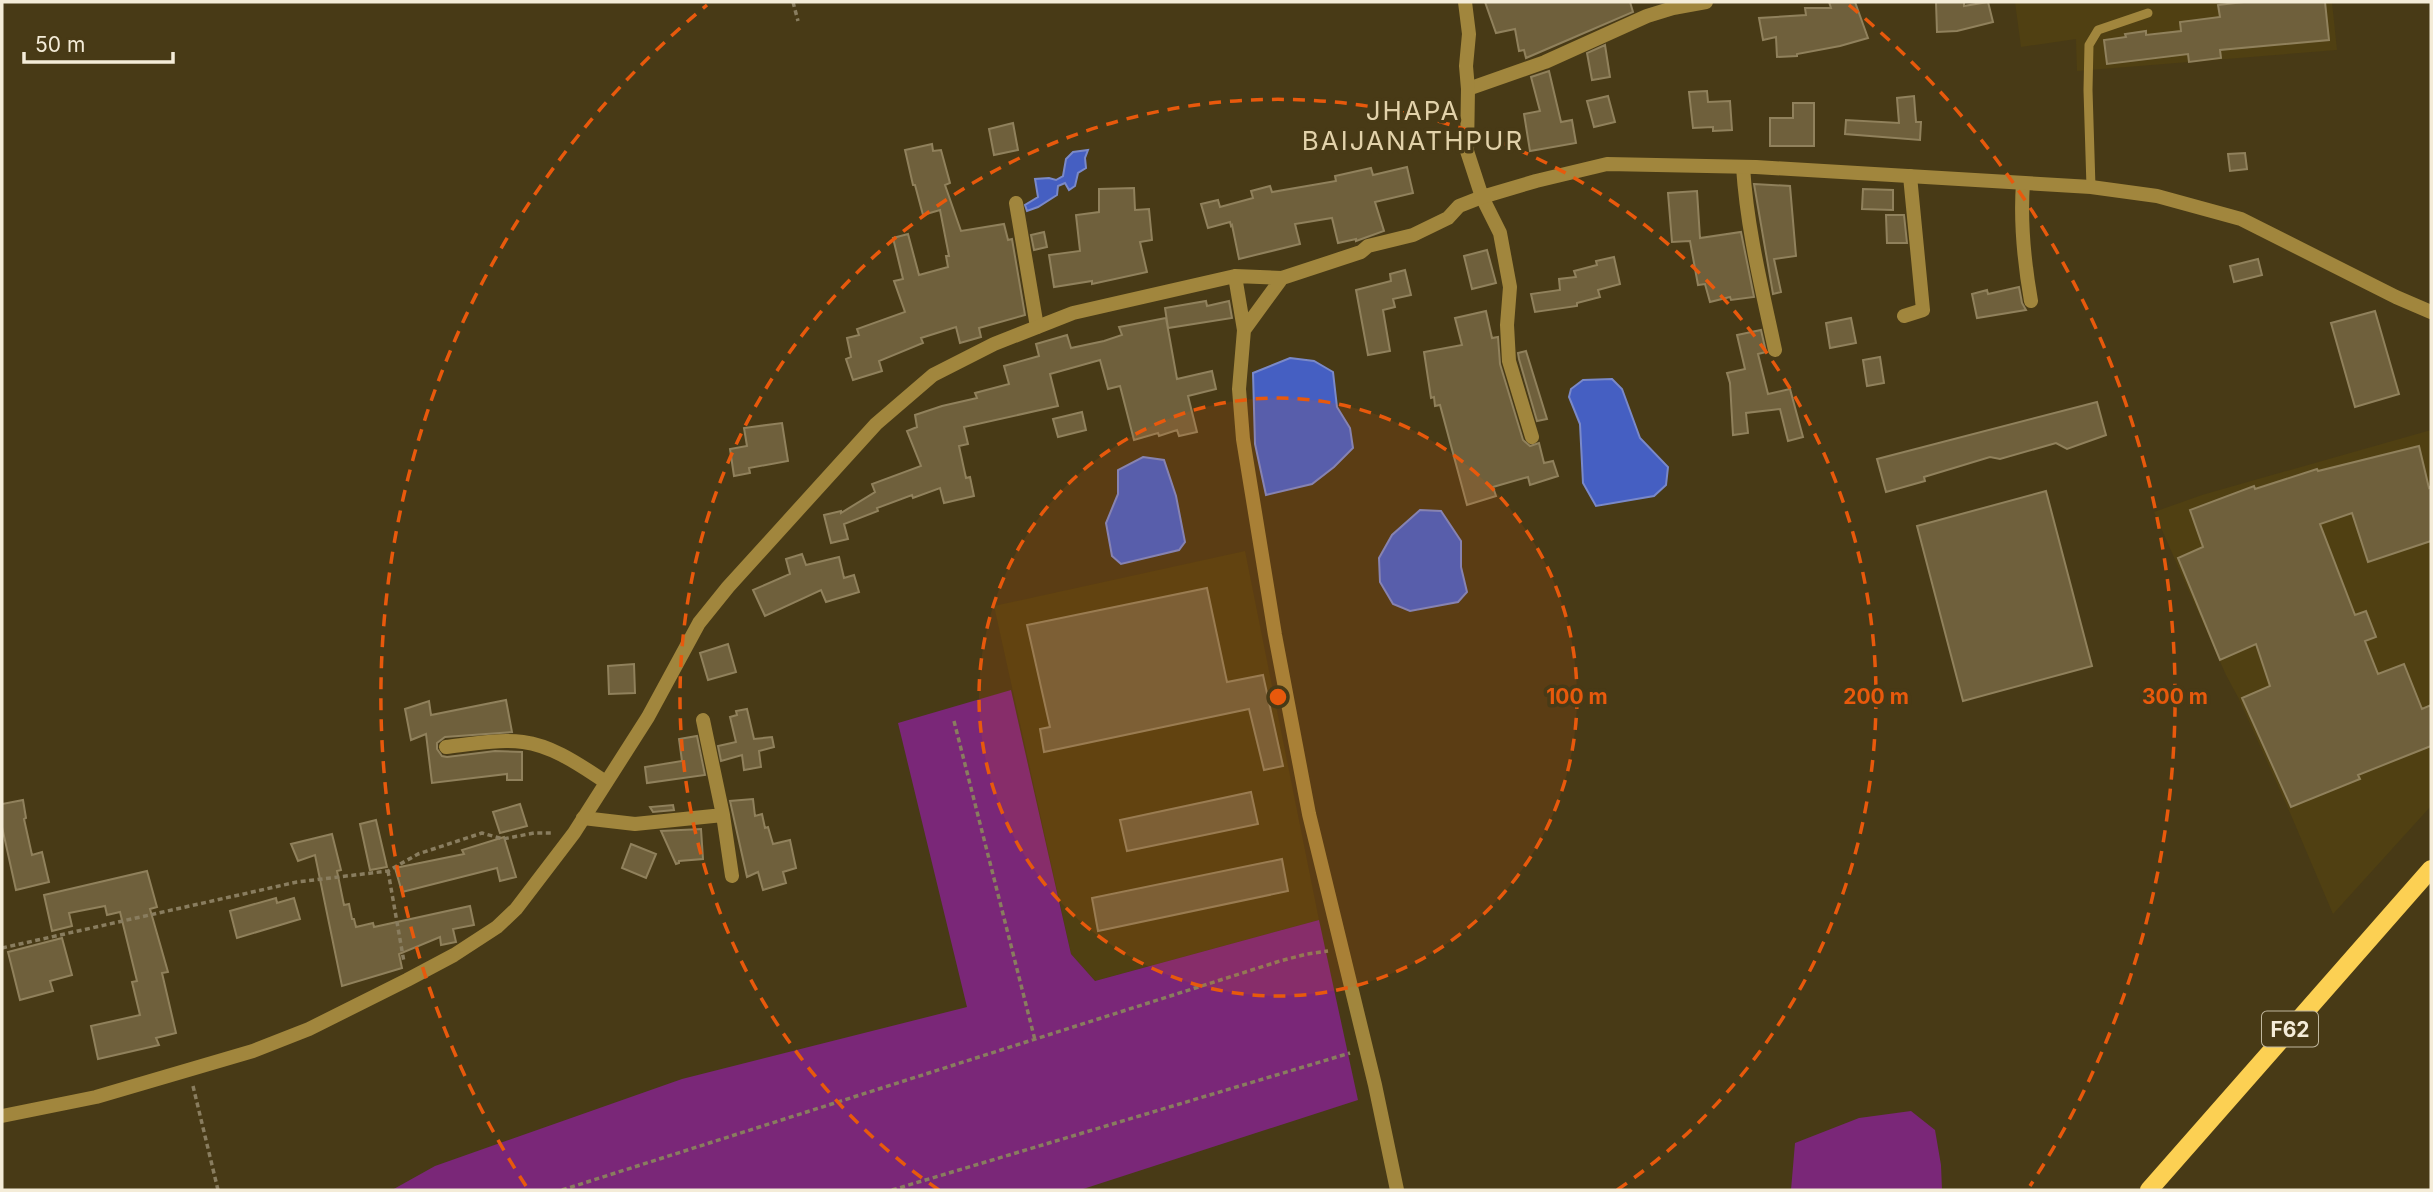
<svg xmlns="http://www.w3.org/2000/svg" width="2433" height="1192" font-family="Inter,sans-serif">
<rect width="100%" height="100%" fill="#483a16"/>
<path fill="#504012" d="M2015 2H2332L2337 50 2077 71 2076 39 2021 47Z
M2431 430V806L2333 914 2288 808 2239 699 2226 675 2154 512 2202 495Z
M1245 551 1319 920 1095 981 1071 954 994 606Z"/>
<path fill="#7a2778" d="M1011 690 1071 954 1095 981 1319 920 1358 1100 1080 1190H392L435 1166 682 1079 967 1007 898 723Z
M1911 1111 1935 1130 1941 1165 1942 1190H1791L1795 1143 1859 1118Z"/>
<path fill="#455fc2" stroke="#7a89c9" stroke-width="2" d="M1088 150 1085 158 1086 168 1078 173 1075 186 1069 190 1065 183 1058 186 1057 195 1038 207 1027 211 1025 205 1038 197 1035 179 1049 178 1056 180 1063 176 1066 159 1073 152Z
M1290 358 1314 361 1333 372 1337 407 1350 428 1353 448 1334 467 1312 484 1266 495 1255 444 1253 373Z
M1612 379 1622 389 1640 438 1668 467 1666 485 1654 496 1596 506 1583 483 1580 424 1569 397 1571 389 1583 380Z
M1143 457 1164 460 1176 496 1185 542 1179 550 1121 564 1112 556 1106 523 1118 494V470Z
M1420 510 1441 511 1461 541V567L1467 592 1458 602 1410 611 1393 604 1380 582 1379 558 1392 535Z"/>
<path fill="#6f603c" stroke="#90815c" stroke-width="2" d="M1485 2H1630L1633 12 1526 58 1524 50 1519 51 1515 29 1496 33Z
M1829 2H1855L1868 38 1840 46 1797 54V56L1777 57 1776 37 1763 40 1759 18 1806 15 1805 8H1831Z
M1936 2H1964V6L1988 2 1993 22 1957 31 1937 32Z
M2244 2H2325L2329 40 2220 50 2221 58 2189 62 2188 54 2107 64 2104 40 2126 37 2125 34 2146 31V35L2181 31 2180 22 2220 17 2218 5Z
M1605 45 1610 77 1592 80 1587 53Z
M1549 71 1561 122 1572 120 1576 143 1530 151 1524 114 1540 111 1531 77Z
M1707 91 1708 102 1730 101 1732 130 1713 131V127L1693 128 1689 92Z
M1608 96 1615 122 1594 127 1587 101Z
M1914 96 1916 122H1921L1920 140 1845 134 1846 120 1899 123 1897 98Z
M1793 103H1814V146H1770V118H1793Z
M1013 123 1018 150 994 155 989 129Z
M932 144 933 151 941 150 950 183 945 185 961 231 1004 224 1008 240 1012 239 1025 315 979 328 981 337 960 343 956 327 921 338 923 343 879 361 882 371 853 380 846 359 851 357 847 338 859 335 857 329 905 312 894 281 903 279 893 238 908 234 919 275 948 267 946 256H949L940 210 923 215 915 185H913L905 150Z
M2245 153 2247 169 2230 171 2228 154Z
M1407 167 1413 193 1375 202 1384 231 1356 241V239L1338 243 1332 218 1295 224 1300 244 1239 259 1232 225 1231 226 1230 222 1208 228 1201 204 1218 200 1220 207 1253 198 1251 191 1270 186 1272 192 1336 181 1335 176 1371 168 1373 175Z
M1754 184 1790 186 1796 256 1774 259 1781 292 1773 294Z
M1134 188 1135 210 1149 209 1152 240 1140 242 1147 272 1092 284V281L1054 287 1049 255 1080 251 1076 215 1099 212V189Z
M1863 189 1893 190V210L1862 209Z
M1697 191 1700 238 1741 232 1754 297 1731 300 1730 297 1710 302 1705 284 1698 285 1690 241 1672 242 1668 193Z
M1886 215H1904L1907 243H1887Z
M1044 232 1047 247 1034 250 1031 235Z
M1487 250 1496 283 1472 289 1464 256Z
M1614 257 1620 284 1598 290 1600 297 1577 303V306L1535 312 1531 294 1560 290 1559 279 1576 277 1574 271 1597 265 1596 261Z
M2258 259 2262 275 2234 282 2230 266Z
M1405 270 1411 295 1393 299 1395 307 1383 310 1390 351 1368 355 1356 290 1391 281 1390 274Z
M2019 287 2022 303 2026 310 1977 318 1972 294 1987 290 1988 294Z
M1206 301 1207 306 1229 301 1232 318 1168 328 1165 308Z
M1486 311 1492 338 1498 337 1500 364 1523 440 1530 446 1539 443 1544 463 1553 461 1558 476 1530 485 1528 477 1493 487 1496 496 1467 505 1440 405 1435 406 1434 397 1431 398 1424 352 1462 345 1455 318Z
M2375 311 2399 394 2355 407 2331 323Z
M1166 318 1177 379 1212 371 1216 389 1188 396 1197 432 1179 436 1177 430 1159 436 1158 433 1134 440 1120 386 1108 389 1100 360 1050 374 1058 406 964 427 968 444 959 446 966 478 970 477 974 496 944 503 940 488 913 498 912 495 877 508 878 511 844 524 848 539 831 543 824 515 841 511V513L875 492 872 484 921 466 907 431 917 427 915 415 942 406 977 398 975 393 1009 384 1004 366 1039 356 1036 344 1067 335 1071 348 1104 341 1122 335 1119 327Z
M1851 318 1856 343 1830 348 1826 323Z
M1761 330 1766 352 1758 354 1768 394 1790 389 1803 437 1788 441 1780 409 1746 413 1748 433 1733 435 1730 383 1727 373 1745 369 1737 335Z
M1526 351 1547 419 1537 421 1519 359 1518 353Z
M1880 357 1884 383 1867 386 1863 360Z
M2097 402 2106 435 2067 449 2056 443 2000 459 1990 457 1924 477 1925 481 1886 492 1877 459Z
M1082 412 1086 430 1058 437 1053 419Z
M782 423 788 461 749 468 750 473 734 476 730 449 747 446 744 428Z
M2419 446 2429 488 2431 487V541L2368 562 2352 513 2320 524 2355 615 2366 611 2376 637 2365 641 2378 674 2404 664 2422 709 2431 705V746L2358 775 2360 779 2291 807 2242 698 2270 686 2256 644 2220 660 2178 558 2203 547 2190 510 2254 486 2255 489 2317 469 2318 471Z
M2046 491 2092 666 1963 701 1917 526Z
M802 554 806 565 839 557 844 578 854 575 859 592 826 602 821 590 765 616 753 590 790 574 786 559Z
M1207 588 1227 682 1263 675 1283 766 1264 770 1249 709 1044 752 1040 729 1050 727 1027 625Z
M728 644 736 672 708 680 700 653Z
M634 664 635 693 609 694 608 666Z
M506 700 512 732 445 737 437 743V749L442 756 447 757 495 751 522 752V780H507V774L432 783 426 734 411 740 405 709 429 701 431 715Z
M747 709 754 739 772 737 774 747 759 751 761 767 744 770 742 755 721 761 718 746 736 742 730 717 737 715 736 711Z
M697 736 705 775 647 783 645 767 682 761 679 739Z
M1251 792 1258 824 1127 851 1120 820Z
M753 799 755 816 762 814 765 828 768 827 773 844 790 840 796 868 783 872 786 883 763 890 758 872 747 877 730 801Z
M23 800 26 818 24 819 32 855 42 852 49 882 16 890 2 827V804Z
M520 804 527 826 500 833 493 812Z
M673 805 674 810 653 812 650 807Z
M376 820 387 867 370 870 360 824Z
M701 829 703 859 679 861V863L676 864 661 831Z
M332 834 341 870 337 871 344 905 349 904 352 919H354L356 927 373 923 374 927 470 906 474 925 453 929 456 942 441 945 440 937 399 954 402 968 342 986 315 855 298 861 291 844Z
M504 837 516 877 500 881 497 868 402 892 395 868 464 854 462 850Z
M631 844 656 854 646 878 622 868Z
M1282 859 1288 891 1098 931 1092 898Z
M147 871 157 907 150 909 168 972 162 973 176 1033 156 1038 159 1045 98 1059 91 1026 140 1015 132 982 137 981 120 912 107 915 105 906 69 913 72 926 52 931 44 895Z
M276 898 277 903 294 898 300 919 237 938 230 911Z
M62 938 72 975 50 981 53 991 20 1000 8 952Z"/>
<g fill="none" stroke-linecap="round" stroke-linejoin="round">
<path stroke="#897d5f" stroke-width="3.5" stroke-dasharray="5 3.5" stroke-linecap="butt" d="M793 2 798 21
M954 721 1035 1040
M388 871 404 962
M2 948 297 882 388 871 418 854 482 833 503 839 534 833H553
M193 1086 218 1190
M562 1190 1280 961 1307 954 1328 951
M892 1190 1350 1053"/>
<path stroke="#a1863d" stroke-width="9" d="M2091 187 2088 90 2089 45 2098 30 2148 13"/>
<path stroke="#a1863d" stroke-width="14" d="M1468 89 1545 62 1647 16 1673 8 1706 2
M1743 167C1747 229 1762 289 1775 350
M2023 183C2020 223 2024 261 2031 301
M1482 197 1500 233 1510 287 1507 325 1509 361 1532 437
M1016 203 1037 327
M1904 316 1923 310 1910 176
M703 720 723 815 732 876
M446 747C471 744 498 739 523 742 554 746 581 766 606 782
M583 818 635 824 723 815"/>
<path stroke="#a1863d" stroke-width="14" d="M1465 2 1469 34 1466 66 1468 89 1467 151 1482 197
M1235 276 1244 330
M1282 278 1244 330 1239 389 1243 439 1275 635 1309 814 1375 1085 1397 1190
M2 1116 96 1097 253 1051 309 1029 407 980 454 955 497 927 516 909 574 833 648 717 699 623 728 587 876 424 933 375 994 344 1073 313 1235 276 1282 278 1361 252 1368 246 1413 235 1448 218 1459 206 1482 197 1536 181 1607 164 1756 167 2091 187 2157 196 2241 219 2396 297 2431 312"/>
<path stroke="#fcd053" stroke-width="18" d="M2149 1190 2431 869"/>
</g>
<circle cx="1278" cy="697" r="299" fill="#e8590c" fill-opacity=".12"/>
<g fill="none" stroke="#e8590c" stroke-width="3.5" stroke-dasharray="12 9">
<circle cx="1278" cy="697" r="299"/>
<path d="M939 1190A598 598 0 1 1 1617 1190"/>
<path d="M526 1186A897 897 0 0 1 707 5M1849 5A897 897 0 0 1 2030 1186"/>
</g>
<g text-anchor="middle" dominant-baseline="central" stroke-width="7" stroke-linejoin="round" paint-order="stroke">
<rect fill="#483a16" stroke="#c0b79e" stroke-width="2" x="2262" y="1011.5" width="56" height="35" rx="5"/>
<g font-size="21" font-weight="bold" fill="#f4ecd8">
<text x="2290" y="1029">F62</text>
</g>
<g font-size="26" letter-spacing="2" fill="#e2d2aa" stroke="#483a16">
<text x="1413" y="110">JHAPA<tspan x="1413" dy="30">BAIJANATHPUR</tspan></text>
</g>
</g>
<circle cx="1278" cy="697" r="10" fill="#e8590c" stroke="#483a16" stroke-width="3.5"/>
<g font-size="21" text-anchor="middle" font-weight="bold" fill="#e8590c" stroke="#483a16" stroke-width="7" stroke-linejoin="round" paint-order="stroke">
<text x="1577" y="704">100 m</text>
<text x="1876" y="704">200 m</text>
<text x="2175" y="704">300 m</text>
</g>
<rect width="2433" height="1192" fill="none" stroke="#f4ecd8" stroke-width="7"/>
<path d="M24 52v10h149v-10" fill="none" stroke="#f4ecd8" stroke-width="3.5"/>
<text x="35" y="52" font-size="21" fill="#f4ecd8" stroke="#483a16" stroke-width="5" paint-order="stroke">50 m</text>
</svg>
